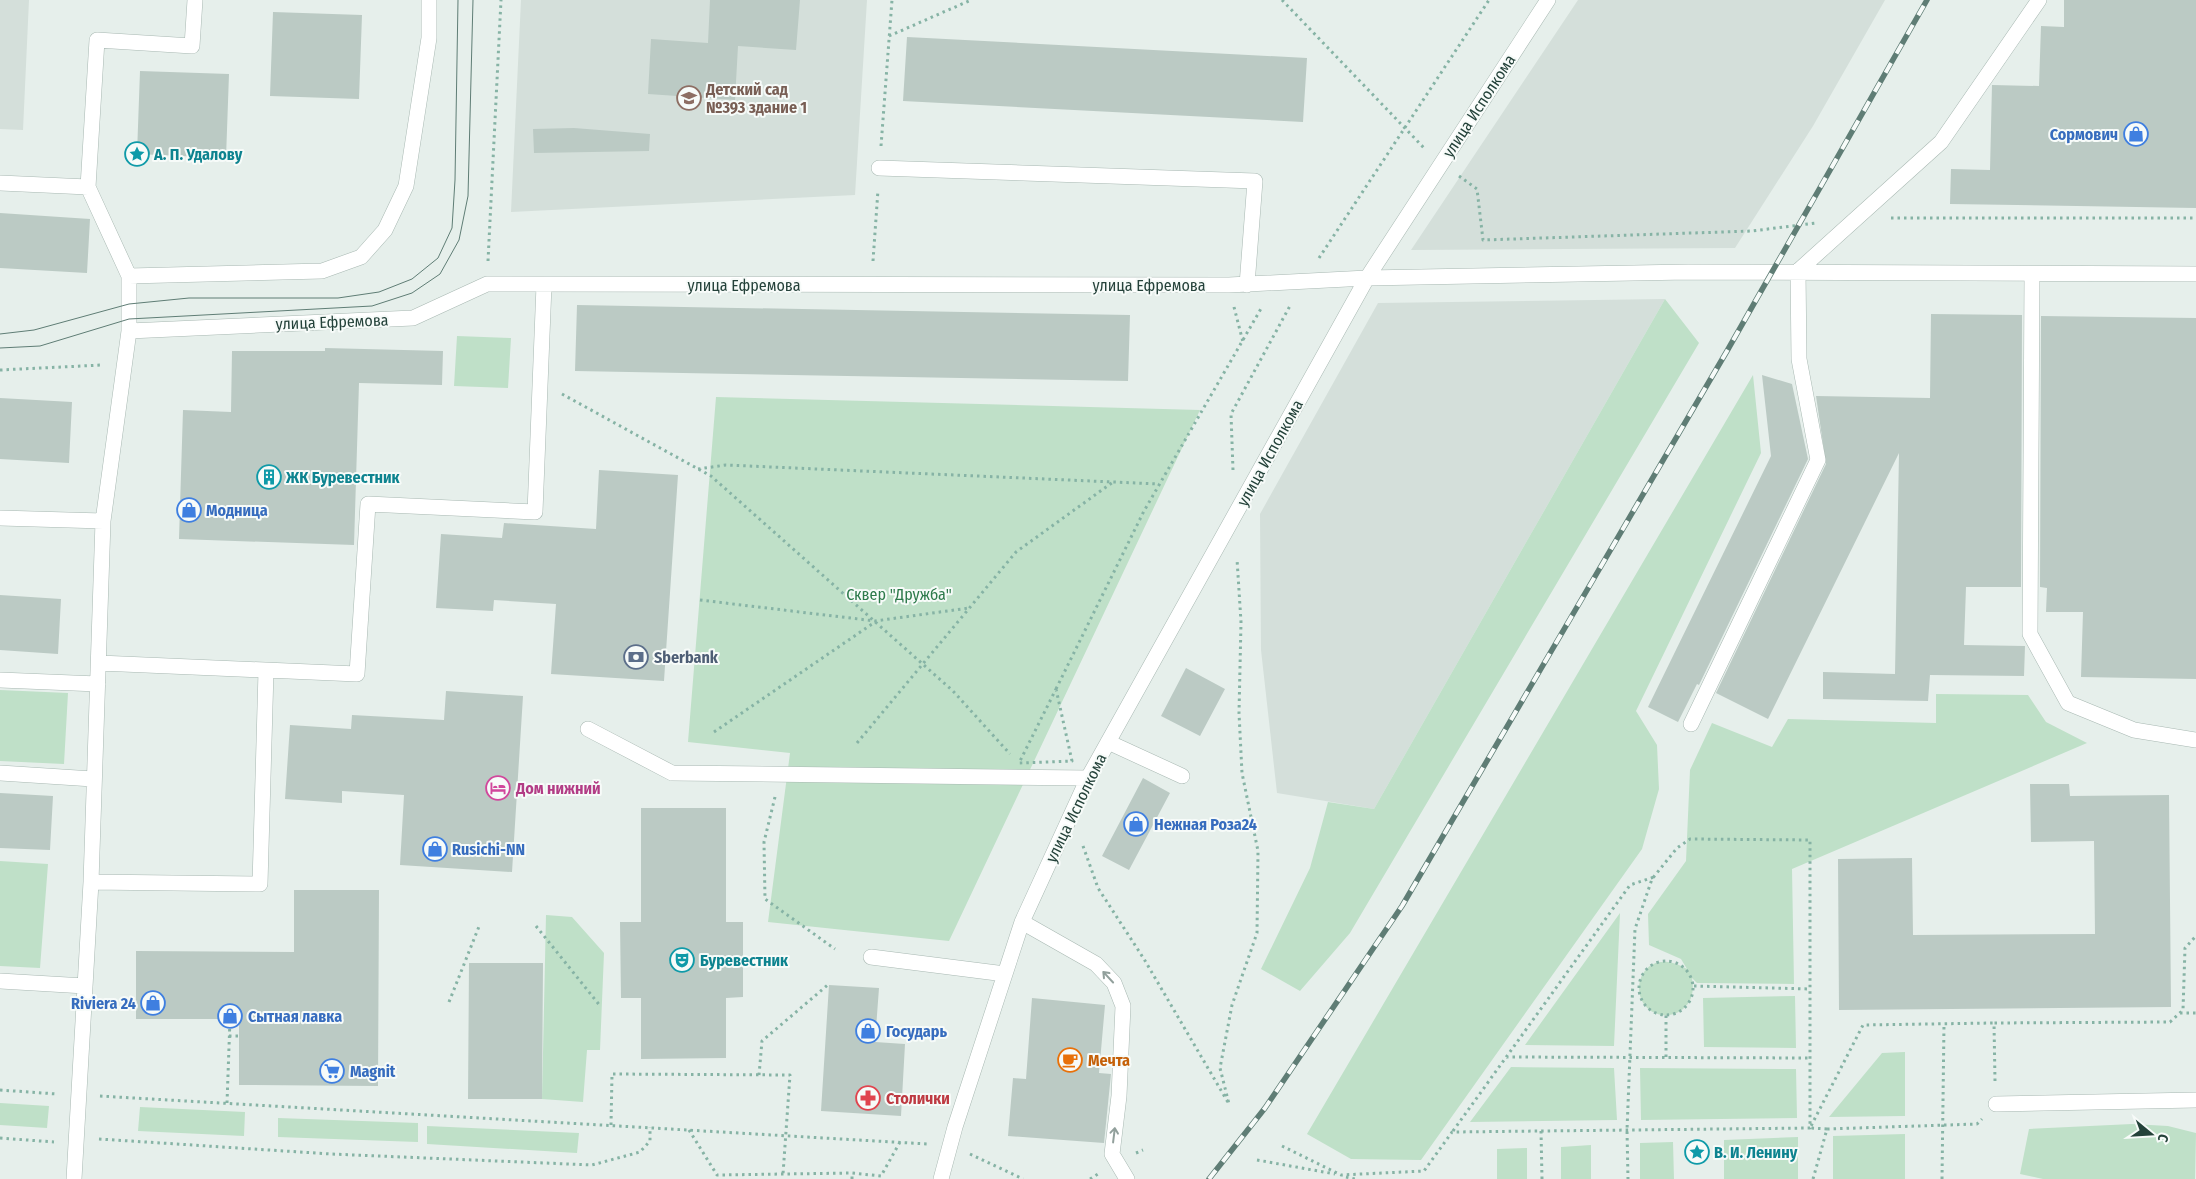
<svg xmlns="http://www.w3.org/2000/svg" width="2196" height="1179" font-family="'Fira Sans Condensed',sans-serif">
<rect width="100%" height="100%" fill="#e6efeb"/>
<path fill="#d4dfda" d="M0 0H29L23 130 0 129Z
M521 0H867L855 195 511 212Z
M1578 0H1885L1813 126 1735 248 1411 250Z
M1665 299 1374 809 1277 793 1261 650 1260 514 1378 303Z"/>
<path fill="#bfe0c8" d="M1665 299 1699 343 1350 933 1300 991 1261 969 1310 868 1328 802 1374 809Z
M457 336 511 338 508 388 454 386Z
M1753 375 1761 453 1636 711 1657 745 1659 789 1642 849 1421 1160 1351 1159 1307 1134Z
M716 397 1200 410 949 941 768 922 790 753 688 742Z
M0 690 68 693 64 764 0 761Z
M1936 694 2028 695 2046 722 2087 743 1792 869 1794 984 1697 983 1692 978C1694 989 1693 1001 1683 1009 1677 1014 1670 1016 1662 1015 1622 1008 1637 940 1687 969L1681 959 1649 945 1648 914 1686 861 1690 770 1712 723 1772 747 1788 719 1936 723Z
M0 861 48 864 40 968 0 966Z
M1620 913 1614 1046 1525 1045Z
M546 915 572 917 604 953 600 1050H587L583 1102 542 1099Z
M1795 996 1796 1048 1704 1047 1703 998Z
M1905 1052V1116L1829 1117 1882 1053Z
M1511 1067 1614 1068 1617 1120 1470 1122Z
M1640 1068 1796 1069 1797 1118 1641 1120Z
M0 1103 49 1106 47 1128 0 1125Z
M140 1107 245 1112 244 1136 138 1131Z
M278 1118 418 1123V1142L278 1137Z
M2132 1124 2168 1126 2196 1133 2195 1179H2043L2020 1174 2029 1129Z
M427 1126 579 1133 577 1153 427 1144Z
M1905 1134V1179H1833V1136Z
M1798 1137V1179H1724V1140Z
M1673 1142 1674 1179H1640V1143Z
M1591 1145V1179H1561V1147Z
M1527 1148V1179H1497V1149Z"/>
<path fill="#bbcac4" d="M710 0H800L796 50 738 46 735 100 648 94 651 39 708 43Z
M2064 0H2196V208L1950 204 1951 169 1990 170 1992 85 2039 86 2041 26 2064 27Z
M273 12 362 15 359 99 270 96Z
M907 37 1307 58 1303 122 903 101Z
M140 71 229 74 226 158 137 154Z
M574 128 650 134 649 151 534 153 533 129Z
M0 213 90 219 87 273 0 268Z
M577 305 1130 315 1128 381 575 371Z
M1931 314 2022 315 2021 587H1966L1964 645 2025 646 2024 676 1930 675 1928 701 1823 699V672L1895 674 1899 453 1768 719 1716 693 1826 464 1816 396 1930 398Z
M2041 316 2196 318V679L2081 677 2083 612H2046L2047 588 2040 587Z
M325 348 443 351 442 385 359 383 354 545 179 539 183 410 231 412 232 351H325Z
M1762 375 1792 384 1808 459 1699 685 1697 684 1678 722 1648 707 1771 456Z
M0 398 72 402 69 463 0 459Z
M599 470 678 475 664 681 551 674 556 604 494 600 493 611 436 608 441 534 502 538 504 523 596 529Z
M0 595 61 599 58 654 0 650Z
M1186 668 1225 689 1200 736 1161 716Z
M446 691 523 696 512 872 400 865 404 795 342 791V803L285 799 290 725 351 729 352 715 444 720Z
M1143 778 1170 793 1129 870 1102 856Z
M2030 784H2069L2070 796 2169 795 2171 1007 1839 1010 1838 859 1912 858 1913 935 2095 934 2094 841 2031 842Z
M0 793 53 796 50 850 0 848Z
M641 808H726V922H743V997L726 998V1058L641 1059V998H621L620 922H641Z
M294 890H379L378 1086 239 1085V1019H136V951L294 952Z
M469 963H543L542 1099H468Z
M829 985 879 988 875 1042 905 1044 901 1116 821 1111Z
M1032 998 1105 1005 1099 1073 1111 1074 1104 1143 1008 1136 1013 1078 1026 1079Z"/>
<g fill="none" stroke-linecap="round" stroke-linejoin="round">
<g stroke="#a8b8b2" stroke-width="16">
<path id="minor" d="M879 168 1255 181 1247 285
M0 183 88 187 129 276
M88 187 97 40 192 46 195 0
M2032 275 2030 634 2068 703 2134 730 2196 740
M129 331 413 318 487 284 1229 285 1367 278 1688 272 2196 274
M0 518 103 521
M99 663 357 674 368 504 535 512 544 285
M0 680 98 684
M1691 724 1818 460 1799 359 1798 271 1941 142 2039 0
M588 729 672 773 1088 778
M1108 742 1182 776
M0 773 93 779
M91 882 260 884 266 671
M1022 922 1096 964 1114 983 1123 1006 1119 1096 1112 1154 1127 1179
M871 957 1005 974
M0 981 85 986
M1996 1104 2196 1100
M74 1179 91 882 103 521 129 331V276L322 271 361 257 385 230 406 186 429 38V0
M941 1179 955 1127 1022 922 1088 778 1367 278 1548 0"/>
</g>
<path stroke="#86b3a5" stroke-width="3" stroke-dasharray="2.5 4" stroke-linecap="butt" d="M1282 0 1425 149
M889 36 971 0
M881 146 892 0
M1459 176 1477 189 1483 240 1752 231 1816 223
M1891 218H2196
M1319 258 1489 0
M488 261 501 0
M873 261 878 190
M1234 307 1243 342
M0 370 102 365
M562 394 711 476 953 691 1010 754
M698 469 726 465 1159 484
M1233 470 1231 414 1291 304
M700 600 875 621 969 608
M1056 689 1144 511 1262 307
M1056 689 1072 761 1019 763Z
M714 732 875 622
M857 743 1016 552 1113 482
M775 797 764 842 765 899 835 949
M1083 846 1098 888 1144 959 1229 1104 1220 1068 1232 1005 1257 933 1258 851 1242 773 1239 713 1241 622 1237 559
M536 926 601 1007
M1639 988a27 27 0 1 1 54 0a27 27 0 1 1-54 0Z
M1694 986 1810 989
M449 1002 480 924
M2180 1013H2196
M229 1036H239
M1506 1057 1811 1058
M1666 1057V1015
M759 1075 762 1041 830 983
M1995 1081 1994 1023 2170 1022 2183 1010 2185 948 2196 936
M0 1090 57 1094
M100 1096 928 1144
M227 1103 230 1019
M611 1125 612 1074 790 1075 783 1174
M1827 1129 1810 1128 1863 1025 1994 1023
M689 1130 717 1175 852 1173
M1453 1131 1630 885 1654 877
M1541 1131 1542 1179
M0 1138 54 1142
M99 1139 331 1154 592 1165 640 1152 650 1141V1127
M1282 1146 1341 1175 1424 1171 1452 1132 1810 1128V840L1690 839 1677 848 1652 879 1635 929 1627 1130 1628 1179
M1136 1153 1143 1150
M970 1154 1023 1179
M1257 1160 1335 1174
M1346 1177 1355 1179
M852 1179V1173L881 1176 900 1142
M1090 1179 1098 1174
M1813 1179 1827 1129 1977 1124 1982 1119
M1942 1179 1944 1024"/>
<use href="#minor" stroke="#fff" stroke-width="15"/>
<path stroke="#5f7d75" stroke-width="1" d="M0 334 34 330 129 304 189 298H338L379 292 412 279 438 258 452 228 455 180 458 0
M0 348 40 346 129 319 372 306 412 293 440 274 459 240 468 196 473 0"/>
<g stroke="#5f7d75" stroke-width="5.5">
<path id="rail" d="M1209 1179 1265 1108 1402 906 1727 351 1927 0"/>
</g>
<use href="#rail" stroke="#f7fbf9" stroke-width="4" stroke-dasharray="11" stroke-linecap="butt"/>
</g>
<defs><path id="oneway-shaft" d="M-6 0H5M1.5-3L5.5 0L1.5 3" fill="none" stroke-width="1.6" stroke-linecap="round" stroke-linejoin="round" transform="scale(1.25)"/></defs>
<g stroke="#92a09c">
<use href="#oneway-shaft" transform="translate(1108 977) rotate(-133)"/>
<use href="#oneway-shaft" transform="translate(1114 1135) rotate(-83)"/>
</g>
<defs>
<g id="school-ring" transform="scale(1.25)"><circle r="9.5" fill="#f7fbf9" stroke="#8d6e63" stroke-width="1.5"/><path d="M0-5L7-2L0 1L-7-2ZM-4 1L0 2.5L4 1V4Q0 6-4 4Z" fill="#8d6e63"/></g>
<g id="shop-ring" transform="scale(1.25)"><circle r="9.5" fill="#f7fbf9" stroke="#3f7fe0" stroke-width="1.5"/><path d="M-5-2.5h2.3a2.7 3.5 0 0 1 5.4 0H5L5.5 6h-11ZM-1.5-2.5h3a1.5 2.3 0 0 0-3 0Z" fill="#3f7fe0"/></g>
<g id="sight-ring" transform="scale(1.25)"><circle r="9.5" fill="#f7fbf9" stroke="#0f9aa8" stroke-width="1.5"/><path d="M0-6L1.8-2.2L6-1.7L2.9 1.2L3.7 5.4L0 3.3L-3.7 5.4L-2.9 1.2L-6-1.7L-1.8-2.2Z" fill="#0f9aa8"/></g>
<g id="building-ring" transform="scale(1.25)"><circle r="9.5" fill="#f7fbf9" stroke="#0f9aa8" stroke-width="1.5"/><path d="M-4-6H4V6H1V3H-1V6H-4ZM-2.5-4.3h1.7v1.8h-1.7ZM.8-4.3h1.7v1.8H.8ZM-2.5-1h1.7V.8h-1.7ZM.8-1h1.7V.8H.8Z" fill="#0f9aa8"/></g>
<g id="bank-ring" transform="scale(1.25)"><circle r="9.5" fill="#f7fbf9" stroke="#5c6f8a" stroke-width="1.5"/><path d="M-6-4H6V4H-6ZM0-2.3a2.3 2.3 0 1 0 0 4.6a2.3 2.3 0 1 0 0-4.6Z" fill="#5c6f8a"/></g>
<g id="hotel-ring" transform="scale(1.25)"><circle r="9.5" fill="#f7fbf9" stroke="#d1479c" stroke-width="1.5"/><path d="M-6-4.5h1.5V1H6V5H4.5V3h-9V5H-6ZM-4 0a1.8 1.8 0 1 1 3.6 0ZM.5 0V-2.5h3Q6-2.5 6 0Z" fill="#d1479c"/></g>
<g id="theatre-ring" transform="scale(1.25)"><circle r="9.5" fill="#f7fbf9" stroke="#0f9aa8" stroke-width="1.5"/><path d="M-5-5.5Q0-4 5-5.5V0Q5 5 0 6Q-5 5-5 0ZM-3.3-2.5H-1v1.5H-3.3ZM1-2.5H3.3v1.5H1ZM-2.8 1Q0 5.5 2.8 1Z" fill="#0f9aa8"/></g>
<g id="cafe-ring" transform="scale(1.25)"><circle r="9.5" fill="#f7fbf9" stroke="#e8710a" stroke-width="1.5"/><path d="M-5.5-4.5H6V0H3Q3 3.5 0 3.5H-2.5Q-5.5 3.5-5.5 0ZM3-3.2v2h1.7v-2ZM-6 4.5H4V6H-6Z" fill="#e8710a"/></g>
<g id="supermarket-ring" transform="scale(1.25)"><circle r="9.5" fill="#f7fbf9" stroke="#3f7fe0" stroke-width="1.5"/><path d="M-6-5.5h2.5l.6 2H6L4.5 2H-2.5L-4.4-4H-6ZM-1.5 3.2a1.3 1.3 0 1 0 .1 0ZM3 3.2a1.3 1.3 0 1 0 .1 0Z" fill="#3f7fe0"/></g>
<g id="pharmacy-ring" transform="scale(1.25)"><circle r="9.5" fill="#f7fbf9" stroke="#e0444e" stroke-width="1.5"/><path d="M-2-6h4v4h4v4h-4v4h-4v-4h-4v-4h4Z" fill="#e0444e"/></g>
</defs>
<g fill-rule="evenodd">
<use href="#school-ring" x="689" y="98"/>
<use href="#shop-ring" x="2136" y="134"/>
<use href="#sight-ring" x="137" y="154"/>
<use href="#building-ring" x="269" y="477"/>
<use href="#shop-ring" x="189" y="510"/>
<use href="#bank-ring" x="636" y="657"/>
<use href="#hotel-ring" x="498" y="788"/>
<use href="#shop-ring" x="1136" y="824"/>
<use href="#shop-ring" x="435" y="849"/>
<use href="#theatre-ring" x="682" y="960"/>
<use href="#shop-ring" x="153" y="1003"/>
<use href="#shop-ring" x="230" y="1016"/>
<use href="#shop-ring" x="868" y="1031"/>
<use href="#cafe-ring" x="1070" y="1060"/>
<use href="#supermarket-ring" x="332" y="1071"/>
<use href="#pharmacy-ring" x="868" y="1098"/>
<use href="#sight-ring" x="1697" y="1152"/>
</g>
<g text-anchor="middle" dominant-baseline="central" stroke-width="4" stroke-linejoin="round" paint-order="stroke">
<g font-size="16" font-weight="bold" fill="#785e54" stroke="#f7fbf9" text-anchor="start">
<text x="706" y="89">Детский сад<tspan x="706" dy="18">№393 здание 1</tspan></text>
</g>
<g font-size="16" fill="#24423a" stroke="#f7fbf9">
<text transform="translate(1479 106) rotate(-57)">улица Исполкома</text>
<text x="744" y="285">улица Ефремова</text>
<text x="1149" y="285">улица Ефремова</text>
<text transform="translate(332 322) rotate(-2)">улица Ефремова</text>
<text transform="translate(1270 453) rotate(-61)">улица Исполкома</text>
<text transform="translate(1076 808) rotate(-64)">улица Исполкома</text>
</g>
<g font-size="16" font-weight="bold" fill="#366cbe" stroke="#f7fbf9" text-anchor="start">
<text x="2118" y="134" text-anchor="end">Сормович</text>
<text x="206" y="510">Модница</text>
<text x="1154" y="824">Нежная Роза24</text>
<text x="452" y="849">Rusichi-NN</text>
<text x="136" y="1003" text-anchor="end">Riviera 24</text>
<text x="248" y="1016">Сытная лавка</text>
<text x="886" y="1031">Государь</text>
<text x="350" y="1071">Magnit</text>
</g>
<g font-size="16" font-weight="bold" fill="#0d838f" stroke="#f7fbf9" text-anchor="start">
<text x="154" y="154">А. П. Удалову</text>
<text x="286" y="477">ЖК Буревестник</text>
<text x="700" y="960">Буревестник</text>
<text x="1714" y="1152">В. И. Ленину</text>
</g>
<g font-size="16" fill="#2d7a4b" stroke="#f7fbf9">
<text x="899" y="594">Сквер "Дружба"</text>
</g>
<g font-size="16" font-weight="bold" fill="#4e5e75" stroke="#f7fbf9" text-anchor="start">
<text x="654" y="657">Sberbank</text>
</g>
<g font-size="16" font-weight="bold" fill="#b23c85" stroke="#f7fbf9" text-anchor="start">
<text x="516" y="788">Дом нижний</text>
</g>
<g font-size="16" font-weight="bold" fill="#c56008" stroke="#f7fbf9" text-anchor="start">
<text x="1088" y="1060">Мечта</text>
</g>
<g font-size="16" font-weight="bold" fill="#be3a42" stroke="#f7fbf9" text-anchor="start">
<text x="886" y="1098">Столички</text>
</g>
</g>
<g transform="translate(2151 1134) rotate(108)" stroke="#f7fbf9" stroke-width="4" paint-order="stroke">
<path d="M0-4L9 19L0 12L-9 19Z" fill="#24423a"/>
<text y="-8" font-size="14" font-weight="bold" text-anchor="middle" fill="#24423a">С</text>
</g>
</svg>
